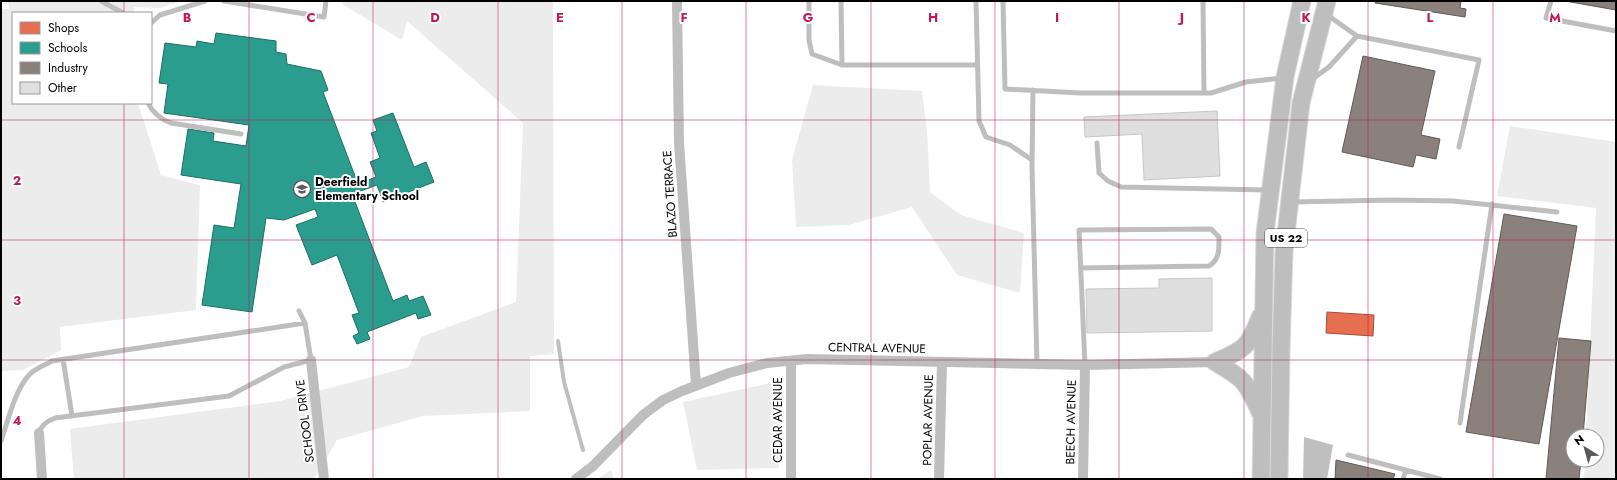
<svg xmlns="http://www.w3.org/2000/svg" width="1617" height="480" font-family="Jost,sans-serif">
<rect width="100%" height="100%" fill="#fff"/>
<path fill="#ececec" d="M8 1H182L160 8 134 7V13H13V103H138L161 175 200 185 196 310 60 327 61 350 23 370 1 371V9H9Z
M342 1H553L554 354 530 356V411L423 416 337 440 314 479H74L70 429 280 401 409 367 421 337 516 302 523 123 407 21 402 40 342 4Z
M813 85 922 91 927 130 930 192 961 215 1024 233 1020 293 957 275 912 207 849 225 796 227 792 160Z
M1510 126 1616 142V479H1584L1585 460H1597V436H1586L1596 208 1497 196Z
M775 382 779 468 697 470 683 402Z
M611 470 614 479H597Z"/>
<path fill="#bfbfbf" d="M1304 437 1333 445 1327 479H1303Z"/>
<path fill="#e76f51" stroke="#a24e39" d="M1327 312 1374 315 1373 336 1326 333Z"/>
<path fill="#2a9d8f" stroke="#1d6e64" d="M216 33 276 41V52L286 54 287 64 321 71 328 90 323 92 358 184 376 177 370 162 380 158 371 133 377 131 373 120 393 113 414 167 426 162 434 182 383 202 377 185 352 194 393 301 407 295 409 301 423 296 431 315 418 319 416 313 367 332 370 339 357 344 353 336 359 333 352 315 359 313 337 255 312 265 296 225 318 217 315 209 284 220 266 218 252 312 202 305 214 225 234 228 241 184 181 175 188 129 214 133 213 141 246 146 249 125 164 113 168 84 159 83 165 43 196 47 197 41 214 44Z"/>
<path fill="#8a817c" stroke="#615a57" d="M1376 1H1461L1460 8 1466 9 1465 17 1375 3Z
M1565 1H1616V10Z
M1363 56 1435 71 1421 135 1440 139 1436 159 1416 155 1413 167 1342 152Z
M1504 214 1577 226 1539 444 1466 432Z
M1559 338 1591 341 1583 436H1573V460H1581L1579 479H1546Z
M1336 460 1395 474 1393 479H1335Z"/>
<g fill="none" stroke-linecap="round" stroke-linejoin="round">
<path stroke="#bfbfbf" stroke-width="4" d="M558 341 564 382 583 450"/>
</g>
<path fill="#dfdfdf" stroke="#c7c7c7" d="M1217 111 1220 176 1144 180 1142 134 1085 137 1084 117Z
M1212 278V331L1087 333 1086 289 1159 288V279Z"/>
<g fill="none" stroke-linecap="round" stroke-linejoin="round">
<g stroke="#dbdbdb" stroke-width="19">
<path id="trunk" d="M1215 362C1244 350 1249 347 1260 317
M1215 362C1244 379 1246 381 1260 412
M1261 479 1265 233 1285 77 1302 1
M1279 479 1281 351 1284 251 1301 103 1327 1"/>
</g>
<path stroke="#bebebe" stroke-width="5" d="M101 1 123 13
M224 1 324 17 326 1
M809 1V40L812 54 842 65
M841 1 842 65H977
M976 1 979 121 986 137 1010 145 1032 160
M1003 1 1005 89 1080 93H1211L1246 82 1282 78
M1203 1 1204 93
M1551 1 1546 18 1616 31
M1326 14 1357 36 1479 60 1459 147
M151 23 160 15 205 1
M1311 80 1329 67 1357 36
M1033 90 1032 167 1037 364
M148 103C153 113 160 119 171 123L241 134
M1097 143 1099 173 1108 181 1121 187 1267 190
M1293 202 1392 200 1453 201 1557 212
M1081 268 1209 266C1220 259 1219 249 1219 237L1211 229 1079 230 1085 365
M63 359 72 416
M1460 423 1492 204
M39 433C41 425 47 421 55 418L229 396 284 367 311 360 305 323 299 311
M1 441C8 421 15 389 30 374 36 368 45 365 52 361L305 323
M1348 455 1440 479
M1403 479 1406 470"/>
<path stroke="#bebebe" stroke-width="10" d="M677 1 679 143 696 385
M311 360 324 479
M39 433 42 479
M576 479 593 466 643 415 663 400 682 391 729 373 767 363 807 359 1085 365 1215 362
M791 479V361
M939 479 942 362
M1083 479 1085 365"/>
<use href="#trunk" stroke="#bebebe" stroke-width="17"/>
</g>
<path fill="none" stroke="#c2185b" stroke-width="1" stroke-opacity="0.55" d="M124 1V13M249 1V479M373 1V479M498 1V479M622 1V479M746 1V479M871 1V479M995 1V479M1119 1V479M1244 1V479M1368 1V479M1493 1V479M124 103V479M1 120H1616M1 240H1616M1 360H1616"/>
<defs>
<g id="school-ring" transform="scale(0.9)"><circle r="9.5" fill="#fff" stroke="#595959" stroke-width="1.5"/><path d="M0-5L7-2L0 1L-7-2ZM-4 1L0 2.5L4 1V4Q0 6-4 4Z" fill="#595959"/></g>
</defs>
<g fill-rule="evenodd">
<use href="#school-ring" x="302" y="189"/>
</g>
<g text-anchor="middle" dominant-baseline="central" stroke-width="4" stroke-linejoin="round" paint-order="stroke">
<rect fill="#fff" stroke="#4c4c4c" stroke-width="1" x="1265" y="229" width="42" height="18" rx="3"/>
<g font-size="11" font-weight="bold" fill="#000">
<text x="1286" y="238">US 22</text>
</g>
<g font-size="12" font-weight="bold" fill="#000" stroke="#fff" text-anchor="start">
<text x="315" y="182">Deerfield<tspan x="315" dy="14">Elementary School</tspan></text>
</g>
<g font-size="12" fill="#000" stroke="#fff">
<text transform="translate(670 194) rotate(-94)">BLAZO TERRACE</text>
<text transform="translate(877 348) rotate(1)">CENTRAL AVENUE</text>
<text transform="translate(778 420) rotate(-90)">CEDAR AVENUE</text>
<text transform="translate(928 420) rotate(-89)">POPLAR AVENUE</text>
<text transform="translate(305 421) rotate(-97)">SCHOOL DRIVE</text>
<text transform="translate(1071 422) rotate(-89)">BEECH AVENUE</text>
</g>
</g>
<g font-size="13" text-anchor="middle" font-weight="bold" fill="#c2185b" stroke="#fff" stroke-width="4" stroke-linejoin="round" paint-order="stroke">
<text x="187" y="22">B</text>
<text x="311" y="22">C</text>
<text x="435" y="22">D</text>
<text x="560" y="22">E</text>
<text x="684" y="22">F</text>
<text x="808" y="22">G</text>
<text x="933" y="22">H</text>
<text x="1057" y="22">I</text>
<text x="1182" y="22">J</text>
<text x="1306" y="22">K</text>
<text x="1430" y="22">L</text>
<text x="1555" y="22">M</text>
<text x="17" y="185">2</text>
<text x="17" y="305">3</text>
<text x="17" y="425">4</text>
</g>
<rect width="1617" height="480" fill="none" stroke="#000000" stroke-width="4"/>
<rect x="12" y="12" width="140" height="92" fill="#ffffff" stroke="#999999"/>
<rect x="20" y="22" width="20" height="12" fill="#e76f51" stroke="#999999"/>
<text x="48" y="32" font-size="12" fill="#000000">Shops</text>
<rect x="20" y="42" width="20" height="12" fill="#2a9d8f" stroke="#999999"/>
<text x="48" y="52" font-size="12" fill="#000000">Schools</text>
<rect x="20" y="62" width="20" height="12" fill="#8a817c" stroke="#999999"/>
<text x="48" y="72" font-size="12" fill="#000000">Industry</text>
<rect x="20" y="82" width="20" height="12" fill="#dfdfdf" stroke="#999999"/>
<text x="48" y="92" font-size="12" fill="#000000">Other</text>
<g transform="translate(1585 448) rotate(323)"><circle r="19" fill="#ffffff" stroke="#999999"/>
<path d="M0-3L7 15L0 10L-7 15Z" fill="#595959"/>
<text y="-6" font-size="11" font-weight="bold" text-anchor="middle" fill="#000000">N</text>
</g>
</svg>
